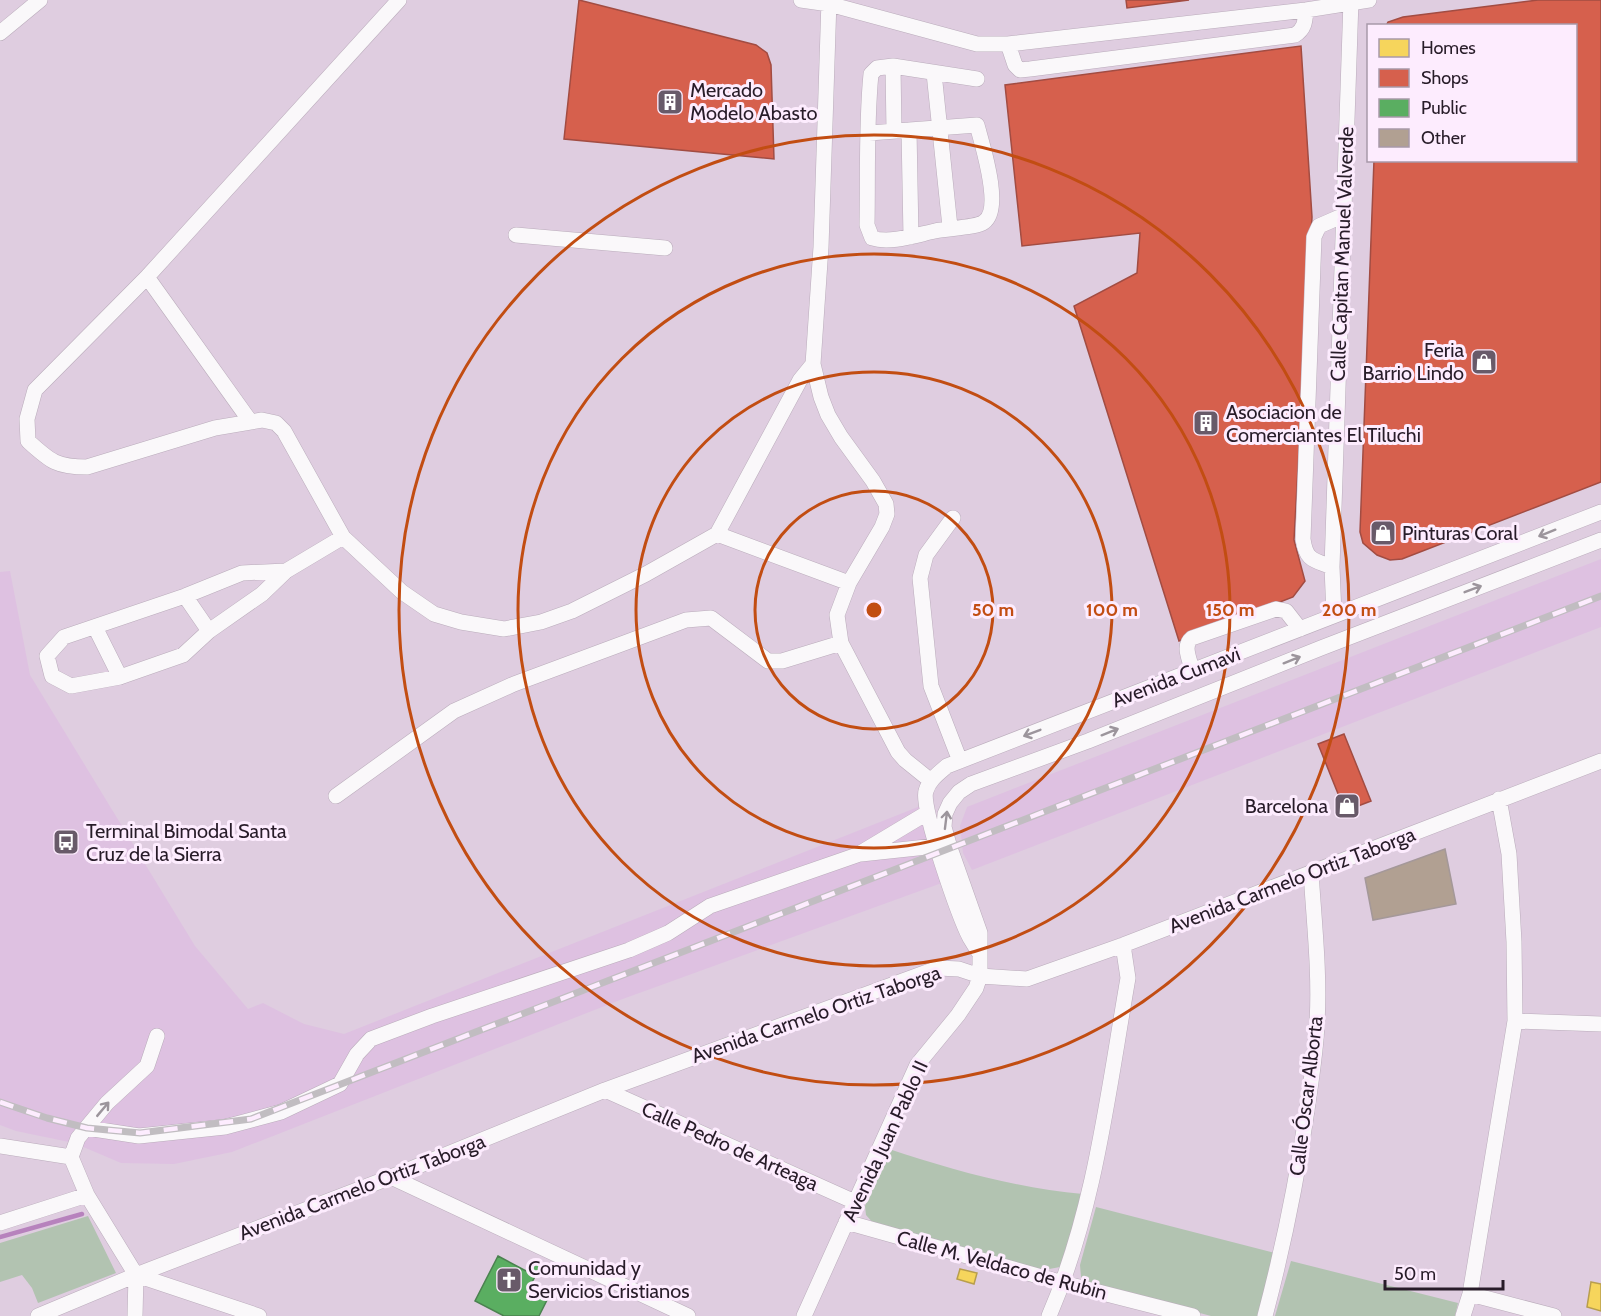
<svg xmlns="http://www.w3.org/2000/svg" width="1601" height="1316" font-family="Cabin,sans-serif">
<rect width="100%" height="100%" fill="#dfcde0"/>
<path fill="#dec1e1" d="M1601 559V627L972 870 963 853 960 826 967 807Z
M10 571 30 675 195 946 248 1009 263 1003 304 1024 344 1034 923 805 950 880 620 1000 232 1152 174 1164 121 1163 74 1143 16 1131 0 1125V572Z"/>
<path fill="#b2c3b1" d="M889 1149C952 1170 1017 1188 1083 1194L1060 1267 1044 1270 874 1224 866 1215 865 1206Z
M1096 1207 1275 1253 1259 1316H1211L1085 1282 1081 1277 1080 1265Z
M88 1216 116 1273 38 1303 32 1288 22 1275 0 1282V1243Z
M1291 1261 1458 1303 1455 1316H1275Z"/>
<path fill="#f6d55c" stroke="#b89e4d" stroke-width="1.5" d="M960 1269 977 1273 974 1284 957 1279Z
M1591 1282 1601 1284V1311L1587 1307Z"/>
<path fill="#d6604d" stroke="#a24c42" stroke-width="1.5" d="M579 0 756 45 767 53 771 65 774 159 564 139Z
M1126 0H1189L1127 8Z
M1538 0H1601V482L1402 559 1390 560 1377 555 1363 543 1360 532 1374 160H1576V26H1386L1388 22 1403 17Z
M1301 46 1312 217 1294 540 1305 581 1293 597 1179 641 1074 306 1137 273 1140 233 1022 246 1005 85Z
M1344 734 1371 801 1345 811 1318 744Z"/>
<path fill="#5aae61" stroke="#4b8250" stroke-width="1.5" d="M498 1256 526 1271 532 1260 541 1265 528 1290 547 1300 539 1316H504L475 1301Z"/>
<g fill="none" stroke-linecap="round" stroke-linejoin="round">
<path stroke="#b782bd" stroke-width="4.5" d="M0 1237 82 1214"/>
</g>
<path fill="#b1a092" stroke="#a49899" stroke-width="1.5" d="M1445 849 1456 904 1373 920 1365 878Z"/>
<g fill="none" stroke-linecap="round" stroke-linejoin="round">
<g stroke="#baacbb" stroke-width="16">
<path id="minor" d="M399 0 147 277 35 390 27 419 28 441C50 461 56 467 87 467L215 428 262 420 276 423 284 431 343 537 402 592 434 614 461 622 504 629 541 622 572 611 646 574 717 534 800 380 813 364 821 247 829 0
M801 0 829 4 977 44H1008L1306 10 1369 0
M0 33 40 0
M1008 44 1015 65 1020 70 1030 69 1295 35C1305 29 1305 21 1306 10
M893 66 894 131
M934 73 950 227
M909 130 911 237
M869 133 977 125C982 144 1003 209 984 222 976 228 947 228 935 231 916 235 890 244 872 238L867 225C868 175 866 124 871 74L877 68 893 66 977 79
M516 235 665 248
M147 277 250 421
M813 364 821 397 828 415 841 437 873 481 886 504 887 514 882 527 849 583 837 615 841 643 898 752 905 760 931 781
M953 518 926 555 920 578 931 686 960 761
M717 534 849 583
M1332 567C1314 560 1306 561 1303 539L1314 237 1319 226 1342 216
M286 571 242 573 185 596 64 637 47 656 52 676 71 686 120 677 183 655 209 631 262 594 286 571 343 537
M185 596 209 631
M1334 615 1332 567 1351 0
M95 627 120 677
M1192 670C1190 659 1182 646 1192 638L1276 609 1286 611 1300 629
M336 796 454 711 514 684 686 620 711 618 768 661H782L841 643
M861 854 936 846
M980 954C976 948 973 943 970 938 960 919 920 807 926 791 929 780 939 773 947 766L1601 512
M1515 1021 1601 1024
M605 1090 855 1202
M87 1128 139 1136 225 1127 281 1112 340 1084 357 1054 371 1039 432 1016 629 950 668 933 710 906 857 855 927 813
M0 1146 71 1157
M391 1177 688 1316
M846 1222 1063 1283 1193 1316
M0 1223 87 1195
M136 1275 87 1195 71 1157 78 1138 107 1103 147 1066 157 1036
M136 1275 259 1316
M1470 1294 1554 1316
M38 1316 136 1275 391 1177 605 1090 938 968 959 969 980 976 1027 979 1123 945 1601 761
M135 1316 136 1275
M804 1316 917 1065 958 1015 976 988 980 976V933L950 848 944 827 945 814 950 803 959 792 971 784 1088 741 1321 648 1601 540
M1049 1316C1095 1210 1108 1092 1128 978L1123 945
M1265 1316C1283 1248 1297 1180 1307 1110 1311 1081 1316 1052 1317 1023 1320 973 1314 922 1311 872
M1463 1316 1470 1294 1515 1021 1514 942 1509 854 1499 799"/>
</g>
<use href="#minor" stroke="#faf8fa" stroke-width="15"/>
<g stroke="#c1bdc1" stroke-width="7">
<path id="rail" d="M0 1102 47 1118 87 1128 140 1133 251 1119 1601 596"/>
</g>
<use href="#rail" stroke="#fdecfe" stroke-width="4.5" stroke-dasharray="14" stroke-linecap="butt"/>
</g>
<defs><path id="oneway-shaft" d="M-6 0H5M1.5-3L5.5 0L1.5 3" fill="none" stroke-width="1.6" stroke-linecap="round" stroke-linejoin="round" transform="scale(1.5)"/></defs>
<g stroke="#9c959c">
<use href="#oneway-shaft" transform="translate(1547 533) rotate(158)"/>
<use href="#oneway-shaft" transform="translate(1473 589) rotate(-21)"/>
<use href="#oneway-shaft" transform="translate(1292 660) rotate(-22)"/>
<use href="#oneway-shaft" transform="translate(1110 732) rotate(-22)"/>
<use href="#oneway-shaft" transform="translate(1032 733) rotate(159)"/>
<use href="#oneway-shaft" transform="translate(946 820) rotate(-83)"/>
<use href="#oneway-shaft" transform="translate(103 1109) rotate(-50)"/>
</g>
<g fill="none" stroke="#c24d12" stroke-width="3">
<circle cx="874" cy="610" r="119"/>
<circle cx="874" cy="610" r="238"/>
<circle cx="874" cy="610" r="356"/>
<circle cx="874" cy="610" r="475"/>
</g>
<defs>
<g id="building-square" transform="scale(1.35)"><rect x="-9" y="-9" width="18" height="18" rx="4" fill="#685a69" stroke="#fdecfe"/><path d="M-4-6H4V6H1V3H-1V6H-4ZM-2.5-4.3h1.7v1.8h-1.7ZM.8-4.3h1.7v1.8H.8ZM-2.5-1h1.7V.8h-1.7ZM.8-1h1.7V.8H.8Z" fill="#fff"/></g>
<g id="shop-square" transform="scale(1.35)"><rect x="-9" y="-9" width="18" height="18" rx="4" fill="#685a69" stroke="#fdecfe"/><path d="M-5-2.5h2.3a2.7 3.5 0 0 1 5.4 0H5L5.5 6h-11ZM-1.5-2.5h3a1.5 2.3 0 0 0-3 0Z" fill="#fff"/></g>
<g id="bus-square" transform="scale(1.35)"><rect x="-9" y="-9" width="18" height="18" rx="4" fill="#685a69" stroke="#fdecfe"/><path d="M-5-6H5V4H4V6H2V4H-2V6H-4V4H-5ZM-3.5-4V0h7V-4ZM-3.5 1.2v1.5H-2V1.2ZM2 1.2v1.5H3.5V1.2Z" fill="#fff"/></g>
<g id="church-square" transform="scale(1.35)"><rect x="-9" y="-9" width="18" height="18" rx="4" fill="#685a69" stroke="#fdecfe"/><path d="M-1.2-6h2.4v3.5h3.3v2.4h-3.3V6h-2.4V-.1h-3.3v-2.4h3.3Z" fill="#fff"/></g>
</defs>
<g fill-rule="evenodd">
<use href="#building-square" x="670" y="102"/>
<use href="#shop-square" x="1484" y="362"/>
<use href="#building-square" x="1206" y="423"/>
<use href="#shop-square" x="1383" y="533"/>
<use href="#shop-square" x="1347" y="806"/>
<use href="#bus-square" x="66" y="842"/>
<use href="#church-square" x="509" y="1280"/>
</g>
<g text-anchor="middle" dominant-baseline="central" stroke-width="6" stroke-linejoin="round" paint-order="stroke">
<g font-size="20" fill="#281c29" stroke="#fdecfe" text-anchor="start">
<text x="690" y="90">Mercado<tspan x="690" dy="23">Modelo Abasto</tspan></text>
<text x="1464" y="350" text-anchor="end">Feria<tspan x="1464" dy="23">Barrio Lindo</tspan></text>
<text x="1226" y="412">Asociacion de<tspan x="1226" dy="23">Comerciantes El Tiluchi</tspan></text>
<text x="1402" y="533">Pinturas Coral</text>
<text x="1328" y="806" text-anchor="end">Barcelona</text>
<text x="86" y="831">Terminal Bimodal Santa<tspan x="86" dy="23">Cruz de la Sierra</tspan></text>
<text x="528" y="1268">Comunidad y<tspan x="528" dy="23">Servicios Cristianos</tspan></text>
</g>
<g font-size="20" fill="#281c29" stroke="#fdecfe">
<text transform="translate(1342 254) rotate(-88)">Calle Capitan Manuel Valverde</text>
<text transform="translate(1176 677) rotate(-21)">Avenida Cumavi</text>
<text transform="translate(1292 880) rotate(-21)">Avenida Carmelo Ortiz Taborga</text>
<text transform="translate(816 1014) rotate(-19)">Avenida Carmelo Ortiz Taborga</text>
<text transform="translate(1306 1096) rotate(-83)">Calle Óscar Alborta</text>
<text transform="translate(885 1141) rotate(-65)">Avenida Juan Pablo II</text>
<text transform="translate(730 1146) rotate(24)">Calle Pedro de Arteaga</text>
<text transform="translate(362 1187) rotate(-21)">Avenida Carmelo Ortiz Taborga</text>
<text transform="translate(1002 1265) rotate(15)">Calle M. Veldaco de Rubin</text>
</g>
</g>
<circle cx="874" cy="610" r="9" fill="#c24d12" stroke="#fdecfe" stroke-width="3"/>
<g font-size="18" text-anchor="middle" font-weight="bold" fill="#c24d12" stroke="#fdecfe" stroke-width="6" stroke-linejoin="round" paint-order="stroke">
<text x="993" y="616">50 m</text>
<text x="1112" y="616">100 m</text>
<text x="1230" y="616">150 m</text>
<text x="1349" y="616">200 m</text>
</g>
<rect x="1367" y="24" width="210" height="138" fill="#fdecfe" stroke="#a899a9" stroke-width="1.5"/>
<rect x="1379" y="39" width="30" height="18" fill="#f6d55c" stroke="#a899a9" stroke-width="1.5"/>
<text x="1421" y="54" font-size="18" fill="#281c29">Homes</text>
<rect x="1379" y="69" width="30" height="18" fill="#d6604d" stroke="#a899a9" stroke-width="1.5"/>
<text x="1421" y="84" font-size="18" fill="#281c29">Shops</text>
<rect x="1379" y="99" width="30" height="18" fill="#5aae61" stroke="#a899a9" stroke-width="1.5"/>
<text x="1421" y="114" font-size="18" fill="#281c29">Public</text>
<rect x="1379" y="129" width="30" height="18" fill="#b1a092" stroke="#a899a9" stroke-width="1.5"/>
<text x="1421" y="144" font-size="18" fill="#281c29">Other</text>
<path d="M1385 1280v9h118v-9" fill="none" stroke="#281c29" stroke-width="3"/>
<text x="1394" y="1280" font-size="18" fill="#281c29" stroke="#fdecfe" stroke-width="4.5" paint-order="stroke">50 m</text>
</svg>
